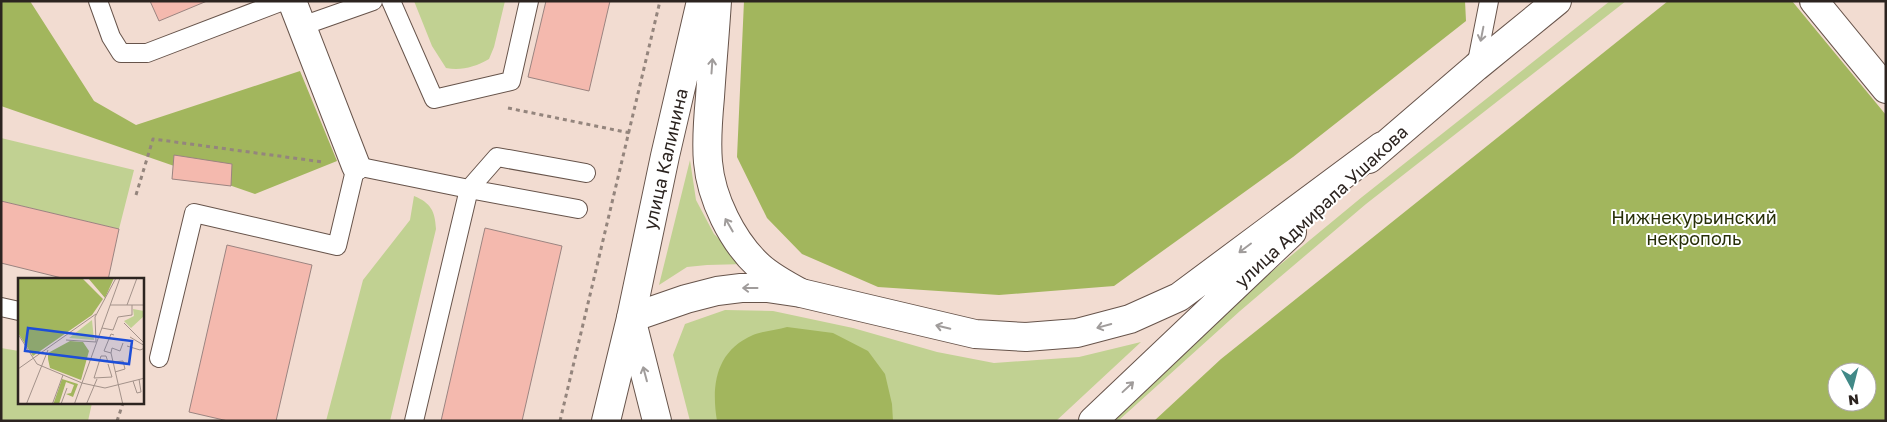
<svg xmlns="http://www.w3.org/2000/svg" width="1887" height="422" font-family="'Golos Text',sans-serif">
<rect width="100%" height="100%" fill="#f2dcd1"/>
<path fill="#c1d192" d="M414 1H505L494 47 489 59C475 67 461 71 446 68L432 46Z
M1610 1H1626L1366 204 1240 311 1118 421H1105L1235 302 1362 197Z
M1 138 134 170 119 229 1 201Z
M690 160 696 200 714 234 745 264 707 265 687 267 659 285Z
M414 196C431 203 435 211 436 229L390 421H326L363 280 410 220Z
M725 310 773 311 853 328 937 352 994 363 1079 357 1141 342 1056 421H690L673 355 685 324Z
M1 348 19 351V403H92L88 421H1Z"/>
<path fill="#a2b65d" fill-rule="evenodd" d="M1 1H30L94 101 136 125 300 71 337 161 255 194 1 106Z
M744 1H1465L1466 21 1293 157 1114 286 999 295 878 287 802 254 767 218 737 157Z
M1668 1H1792L1886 115V421H1154L1221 359ZM1837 372H1867V402H1837Z
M787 327 833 333 868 351 885 374 892 404 893 421H717C711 385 716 351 753 335 763 331 777 330 787 327Z"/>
<path fill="#f4b9ae" stroke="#9b8480" d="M150 1H207L159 21Z
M546 1H610L589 91 528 77Z
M174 155 232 164 231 186 172 179Z
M1 201 119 229 108 280H70L1 263Z
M485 228 562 246 522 421H441Z
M227 245 312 265 276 421H228L189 412Z"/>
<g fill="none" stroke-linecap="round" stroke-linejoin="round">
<g stroke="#67544b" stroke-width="20">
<path id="lane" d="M98 1 111 37 121 53H147L283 1
M391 1 434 99 511 81 529 1
M302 26 373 1
M1476 67 1489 1
M469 189 497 157 586 173
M469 189 578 209
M1 307 19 311
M159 358 194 213 337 246 356 166 469 189 414 421"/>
</g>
<g stroke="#67544b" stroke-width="30">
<path id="street" d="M292 1 356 166
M1814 1 1886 89"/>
</g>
<g stroke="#67544b" stroke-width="30">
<path id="secondary" d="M717 1C715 33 712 65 710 97 708 118 706 140 708 162 711 198 732 241 759 266 771 277 786 285 801 293
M657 421 631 318 665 156 701 1"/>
</g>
<g stroke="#67544b" stroke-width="30">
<path id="primary" d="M1369 159 1476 67 1557 1
M606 421 631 318 686 299 717 291 741 288H767L801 293 975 334 1026 337 1077 333 1130 319 1179 297 1382 146
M1093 421 1292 232"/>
</g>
<path stroke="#94857d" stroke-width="3" stroke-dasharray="4 4" stroke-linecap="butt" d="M508 108 630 133
M136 195 153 139 323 162
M117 421 123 403
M560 421 660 1"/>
<use href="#lane" stroke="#fff" stroke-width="18"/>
<use href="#street" stroke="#fff" stroke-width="28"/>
<use href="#secondary" stroke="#fff" stroke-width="28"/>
<use href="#primary" stroke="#fff" stroke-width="28"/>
</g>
<defs><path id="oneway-shaft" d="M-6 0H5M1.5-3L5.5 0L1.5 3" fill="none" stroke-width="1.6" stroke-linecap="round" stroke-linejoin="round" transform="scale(1.25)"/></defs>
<g stroke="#a09c9b">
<use href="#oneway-shaft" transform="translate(1482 34) rotate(101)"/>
<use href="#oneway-shaft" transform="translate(712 66) rotate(-86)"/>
<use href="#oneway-shaft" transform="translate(729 225) rotate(-120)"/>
<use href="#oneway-shaft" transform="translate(1245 248) rotate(143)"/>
<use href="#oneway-shaft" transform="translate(750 288) rotate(180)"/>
<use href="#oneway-shaft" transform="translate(1104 326) rotate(165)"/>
<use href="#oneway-shaft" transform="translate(943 327) rotate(-167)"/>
<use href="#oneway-shaft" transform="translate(645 374) rotate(-105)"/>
<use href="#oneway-shaft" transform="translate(1128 387) rotate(-43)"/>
</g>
<g text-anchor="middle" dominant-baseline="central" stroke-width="4" stroke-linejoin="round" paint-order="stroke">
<g font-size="18" fill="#2c2420" stroke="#fff">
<text transform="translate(665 159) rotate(-77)">улица Калинина</text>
<text transform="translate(1321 206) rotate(-43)">улица Адмирала Ушакова</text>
</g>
<g font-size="18" fill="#272f08" stroke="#fff">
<text x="1694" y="217">Нижнекурьинский<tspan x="1694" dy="21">некрополь</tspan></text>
</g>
</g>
<g transform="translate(18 278)">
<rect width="126" height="126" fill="#f2dcd1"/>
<path d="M115 31 126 33V38L113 50 106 43 116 38ZM74 42 76 62 51 60Z" fill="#c1d192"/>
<path d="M0 0H64L85 21 74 37 15 78 0 55ZM70 0H96L87 20ZM52 63 65 64 71 73 63 102 32 90 30 81V75ZM44 101 60 106 55 119 48 116 53 115 56 107 48 104 41 126 35 127Z" fill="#a2b65d"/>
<path fill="none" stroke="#a3928a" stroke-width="1" d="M92 27H127M109 27 119 0M106 45 127 66M84 50 95 52 100 39 114 37V27M0 56 19 86 64 105 87 110 127 100M112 59 127 68M48 62 78 64M78 64 77 39 98 0M109 68 122 72 127 70M93 75 105 127M93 75 86 73 93 56 96 57M93 75 94 70 102 73 105 65M95 84 105 83 107 91 97 94M90 86 94 99 76 100 83 78H88L90 84 95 83M0 91 78 36M115 103 119 115 123 114 121 101M43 126 49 110M8 127 30 72M34 127 45 97M56 127 102 0M68 127 79 101"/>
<path fill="#1d4ed8" fill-opacity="0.15" stroke="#1d4ed8" stroke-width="2.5" d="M10 50 114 63 111 86 7 73Z"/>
<rect width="126" height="126" fill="none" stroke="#2c2420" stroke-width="2.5"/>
</g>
<rect width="1887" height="422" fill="none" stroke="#2c2420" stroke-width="5"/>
<g transform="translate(1852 387) rotate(173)"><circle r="24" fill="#ffffff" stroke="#aba7a6"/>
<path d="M0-4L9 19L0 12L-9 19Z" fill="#418987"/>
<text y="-8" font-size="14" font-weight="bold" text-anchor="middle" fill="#2c2420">N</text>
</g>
</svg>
